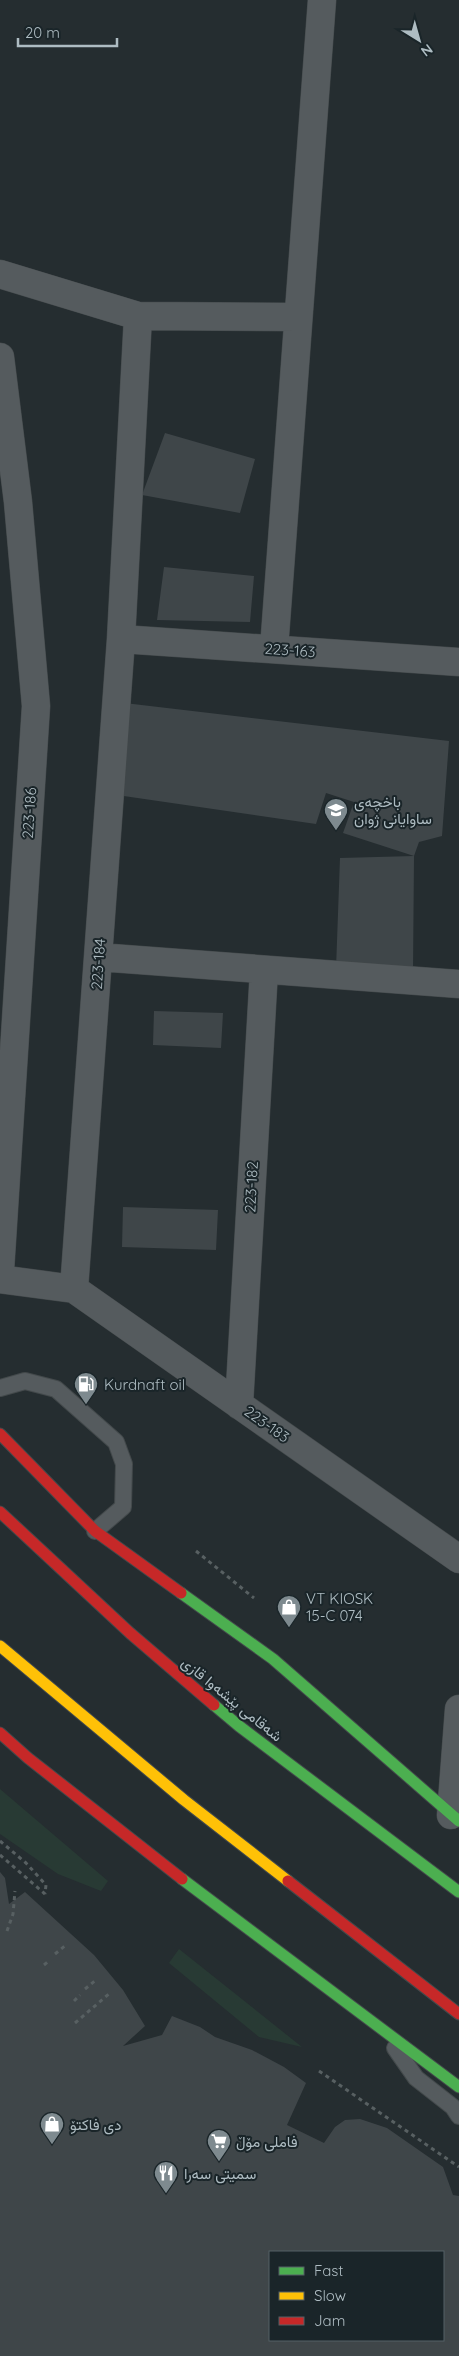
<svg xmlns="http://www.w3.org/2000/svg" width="459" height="2356" font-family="Quicksand,Vazirmatn,sans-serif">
<rect width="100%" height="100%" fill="#252d30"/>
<path fill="#283a34" d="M0 1789 108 1881 101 1891 58 1874 0 1834Z
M179 1949 302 2047 259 2037 169 1963Z"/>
<path fill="#3f4649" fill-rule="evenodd" d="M165 433 255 459 240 513 142 495Z
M164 567 254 576 250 622 157 620Z
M116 702 449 741 442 836 419 842 414 856 343 833 354 802 326 793 316 824 110 794Z
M414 856 413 971 336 969 340 858Z
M154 1011 223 1013 221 1048 153 1045Z
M123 1207 218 1210 216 1250 122 1247Z
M0 1872 5 1878 9 1904 25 1892 94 1955 123 1990 145 2026 123 2046 162 2035 172 2016 200 2027 215 2037 252 2050 284 2067 306 2083 287 2125 324 2143 335 2127 345 2120 360 2119 387 2128 443 2167 453 2195 459 2196V2356H0ZM270 2252H443V2340H270Z"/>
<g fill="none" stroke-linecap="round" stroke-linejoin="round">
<g stroke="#43494b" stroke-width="18">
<path id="lane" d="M0 1388 25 1381 56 1389 116 1442 124 1464 123 1507 95 1531
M395 2048 416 2078 453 2107 459 2116"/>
</g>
<g stroke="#43494b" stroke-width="29">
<path id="street" d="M0 274 138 316 298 317
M0 357 18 502 36 706 0 1271
M121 639 459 662
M274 649 322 0
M98 957 459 984
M0 1279 74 1289 459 1559
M74 1289 121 639 138 316
M239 1405 264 970
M451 1815 459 1709"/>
</g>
<g stroke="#43494b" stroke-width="13">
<path id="fast" d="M181 1593 273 1659 459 1821
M214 1705 239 1726 459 1892
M182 1879 459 2087"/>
</g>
<g stroke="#43494b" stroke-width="13">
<path id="slow" d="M0 1646 184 1800 288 1881"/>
</g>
<g stroke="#43494b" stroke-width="13">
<path id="jam" d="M0 1434 95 1531 181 1593
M0 1512 130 1633 214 1705
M0 1733 28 1758 182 1879
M288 1881 459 2014"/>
</g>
<path stroke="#586062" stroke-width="3" stroke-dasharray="4 4" stroke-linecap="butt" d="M196 1551 254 1598
M0 1841 26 1863 46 1885 45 1894
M0 1855 45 1894
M7 1931 13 1914 15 1891
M55 1954 66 1945
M44 1965 50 1960
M85 1989 96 1980
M74 2001 80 1995
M75 2023 110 1993
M319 2071 459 2167"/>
<use href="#lane" stroke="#555b5e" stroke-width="16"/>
<use href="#street" stroke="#555b5e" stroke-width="28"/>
<use href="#fast" stroke="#4caf50" stroke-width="11"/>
<use href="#slow" stroke="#ffc107" stroke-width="11"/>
<use href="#jam" stroke="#c62828" stroke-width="11"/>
</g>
<defs>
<g id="school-pin" transform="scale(1.25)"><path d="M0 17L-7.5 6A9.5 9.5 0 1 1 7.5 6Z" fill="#7e8a8f" stroke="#1a2529"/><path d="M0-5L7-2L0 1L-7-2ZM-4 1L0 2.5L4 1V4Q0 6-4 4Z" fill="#fff"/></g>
<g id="fuel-pin" transform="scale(1.25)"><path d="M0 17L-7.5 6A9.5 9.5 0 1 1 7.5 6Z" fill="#7e8a8f" stroke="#1a2529"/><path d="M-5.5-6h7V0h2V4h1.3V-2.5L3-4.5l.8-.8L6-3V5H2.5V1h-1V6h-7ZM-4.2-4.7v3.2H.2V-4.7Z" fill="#fff"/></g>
<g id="shop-pin" transform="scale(1.25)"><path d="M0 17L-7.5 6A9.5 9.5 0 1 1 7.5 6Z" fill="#7e8a8f" stroke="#1a2529"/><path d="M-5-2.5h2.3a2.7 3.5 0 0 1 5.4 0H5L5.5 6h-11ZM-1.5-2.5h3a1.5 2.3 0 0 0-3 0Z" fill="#fff"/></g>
<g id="supermarket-pin" transform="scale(1.25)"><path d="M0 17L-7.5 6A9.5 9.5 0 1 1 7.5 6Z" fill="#7e8a8f" stroke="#1a2529"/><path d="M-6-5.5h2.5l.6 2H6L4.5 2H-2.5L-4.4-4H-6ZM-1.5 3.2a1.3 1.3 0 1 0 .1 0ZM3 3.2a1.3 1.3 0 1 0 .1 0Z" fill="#fff"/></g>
<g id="restaurant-pin" transform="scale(1.25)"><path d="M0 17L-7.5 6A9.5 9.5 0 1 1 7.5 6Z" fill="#7e8a8f" stroke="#1a2529"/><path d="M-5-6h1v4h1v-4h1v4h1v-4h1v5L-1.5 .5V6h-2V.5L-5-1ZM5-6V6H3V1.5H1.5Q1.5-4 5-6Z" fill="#fff"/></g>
</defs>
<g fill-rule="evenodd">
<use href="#school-pin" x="336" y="810"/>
<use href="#fuel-pin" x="86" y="1384"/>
<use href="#shop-pin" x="289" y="1607"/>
<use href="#shop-pin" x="52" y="2124"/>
<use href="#supermarket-pin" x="219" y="2141"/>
<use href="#restaurant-pin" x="166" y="2173"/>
</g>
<g text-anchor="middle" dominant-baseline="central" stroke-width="4" stroke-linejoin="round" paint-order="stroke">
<g font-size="15" fill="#aebcc2" stroke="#1a2529">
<text transform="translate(290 650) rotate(4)">223-163</text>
<text transform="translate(29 813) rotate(-86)">223-186</text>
<text transform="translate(98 964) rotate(-86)">223-184</text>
<text transform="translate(251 1187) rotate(-87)">223-182</text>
<text transform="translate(267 1424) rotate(35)">223-183</text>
<text transform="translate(232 1699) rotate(39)">شەقامی پێشەوا قازی</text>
</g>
<g font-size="15" fill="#aebcc2" stroke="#1a2529" text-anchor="start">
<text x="354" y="801">باخچەی<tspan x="354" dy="17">ساوایانی ژوان</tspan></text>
<text x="104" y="1384">Kurdnaft oil</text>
<text x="306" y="1598">VT KIOSK<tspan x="306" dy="17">15-C 074</tspan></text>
<text x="70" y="2124">دی فاکتۆ</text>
<text x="236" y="2141">فاملی مۆڵ</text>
<text x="184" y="2173">سمیتی سەرا</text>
</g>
</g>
<rect x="269" y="2251" width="175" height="90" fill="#1a2529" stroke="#556166"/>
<rect x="279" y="2267" width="25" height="8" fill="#4caf50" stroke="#556166"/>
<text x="314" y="2276" font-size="15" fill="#aebcc2">Fast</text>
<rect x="279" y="2292" width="25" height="8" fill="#ffc107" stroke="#556166"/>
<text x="314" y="2301" font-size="15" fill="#aebcc2">Slow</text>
<rect x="279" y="2317" width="25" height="8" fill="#c62828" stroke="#556166"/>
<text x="314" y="2326" font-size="15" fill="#aebcc2">Jam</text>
<g transform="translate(419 40) rotate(143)" stroke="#1a2529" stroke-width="4" paint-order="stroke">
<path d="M0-4L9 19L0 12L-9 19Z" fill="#aebcc2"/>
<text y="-8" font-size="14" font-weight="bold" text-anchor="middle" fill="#aebcc2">N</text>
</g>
<path d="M18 38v8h99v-8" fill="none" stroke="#aebcc2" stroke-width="2.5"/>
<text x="25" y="38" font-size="15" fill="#aebcc2" stroke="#1a2529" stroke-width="4" paint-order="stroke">20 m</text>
</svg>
